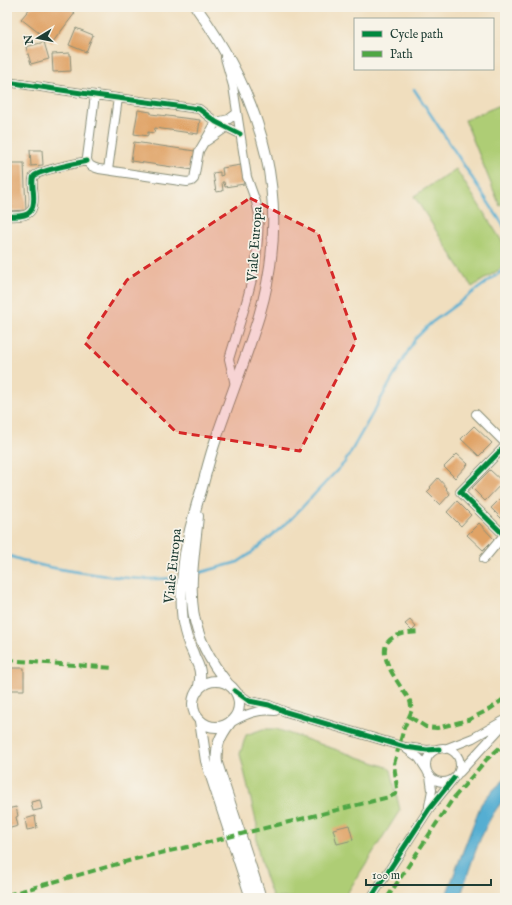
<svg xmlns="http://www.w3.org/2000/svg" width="512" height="905" font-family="'IM FELL English',serif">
<rect width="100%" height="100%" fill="#f7f3e8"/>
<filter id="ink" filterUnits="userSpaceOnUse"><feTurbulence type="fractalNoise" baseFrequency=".025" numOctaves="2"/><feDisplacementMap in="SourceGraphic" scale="8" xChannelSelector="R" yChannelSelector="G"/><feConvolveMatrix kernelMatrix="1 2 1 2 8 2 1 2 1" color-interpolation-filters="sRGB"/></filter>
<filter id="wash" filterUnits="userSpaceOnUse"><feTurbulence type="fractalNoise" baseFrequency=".012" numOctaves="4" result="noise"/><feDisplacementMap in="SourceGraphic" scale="16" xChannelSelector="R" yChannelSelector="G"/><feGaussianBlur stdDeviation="0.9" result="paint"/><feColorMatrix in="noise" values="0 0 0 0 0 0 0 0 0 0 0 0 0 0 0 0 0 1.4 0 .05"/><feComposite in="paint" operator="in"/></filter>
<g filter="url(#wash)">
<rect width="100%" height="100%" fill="#f0debe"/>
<path fill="#aecd74" stroke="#668554" d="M505 103V204L500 206 465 120Z
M456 169 505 246V266L472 287 414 196Z
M263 729H276L387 767 391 770 400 810 344 898H273C265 876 254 848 257 825L240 754 246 735Z"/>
<path fill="#55aed2" stroke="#3a7683" d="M505 779V798C480 827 472 863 460 898H445L481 804 490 793Z"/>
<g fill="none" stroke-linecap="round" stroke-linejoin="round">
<path stroke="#55aed2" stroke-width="2.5" d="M414 89 505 228
M7 555C32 565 58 569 85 573 114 577 145 581 174 578
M195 574 238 562 250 554 289 521 345 462 415 339 431 323 505 269"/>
</g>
<g id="blocks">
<path fill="#e0a366" d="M31 7H68L75 13 52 43 21 19Z
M76 28 93 35 86 52 69 45Z
M44 42 49 59 31 64 26 47Z
M70 53 71 71 53 72 52 54Z
M138 110 151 112V114L200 120 198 134 155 128 154 133 148 132V136L134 134Z
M134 142 195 151 193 170 131 161Z
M30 150H42L43 165 31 166Z
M7 163H24L26 210 9 211Z
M241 165 244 184 225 187 224 182H222L223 191 216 192 213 173 220 172V176L223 175 222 168Z
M474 426 492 443 479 456 461 439Z
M457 454 468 464 455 478 444 467Z
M490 470 503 482 485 501 472 488Z
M438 478 447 488 446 489 450 494 440 505 427 492 431 488 430 487Z
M505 494V522L491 508Z
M457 501 471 515 461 526 447 512Z
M479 523 494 539 483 550 467 535Z
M410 620 416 627 412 631 405 624Z
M10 668H24V690H8Z
M40 800 42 809 33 811 31 802Z
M16 807 18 816 16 817 18 826 7 829V809Z
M35 816 37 828 27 830 25 819Z
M349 825 353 840 337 844 333 829Z"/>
</g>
</g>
<g filter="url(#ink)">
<use href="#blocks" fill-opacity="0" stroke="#888e79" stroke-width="1"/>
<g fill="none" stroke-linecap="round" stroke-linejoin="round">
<g stroke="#888e79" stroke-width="10">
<path id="minor" d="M225 58 233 86 247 177 256 202 259 215 258 239 255 268 244 310 229 359 235 385
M7 82 95 95 199 109 216 122 240 134
M95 95 87 158C87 165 92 167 99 169L187 182 192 181 194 179 199 151 216 122 229 119 237 113
M207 141 227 127
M108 170 118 98
M7 216C31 218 36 212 33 188 33 185 32 179 34 176 40 170 78 163 87 161
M476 414 505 443
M505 446 460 492 504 535 505 534
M484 559 504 535
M235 691 249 701 269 705 286 712 405 747 427 750 439 749
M232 722C246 714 258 709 275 711
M405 748 419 758 426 769
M426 765a17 17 0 1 1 34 0a17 17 0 1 1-34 0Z
M445 749 473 738 503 721
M460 772 505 723
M429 806 432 790 430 776
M371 898 429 809 454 778"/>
</g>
<g stroke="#888e79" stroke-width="12">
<path id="major" d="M196 7C264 101 293 202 259 316 246 358 230 398 216 439 210 456 206 473 201 491 194 512 189 532 185 554 182 576 180 600 183 622 185 633 188 643 193 653 195 660 200 666 200 673 201 679 199 685 198 691
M198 516C191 586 180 625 228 684
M193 704a23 23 0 1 1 46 0a23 23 0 1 1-46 0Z
M200 721 206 761 251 898
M230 723C220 736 215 747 217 763L261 898"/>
</g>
<use href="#minor" stroke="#fff" stroke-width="8"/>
<use href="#major" stroke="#fff" stroke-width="10"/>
<path stroke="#4fa644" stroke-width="4" stroke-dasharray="8 4" stroke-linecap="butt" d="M7 660 114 668
M410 717 426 727 437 728 468 720 490 709 505 698
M7 895 139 858 205 843 389 797 396 794 397 789 394 764 404 728 412 710 410 701C402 687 369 649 394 637 401 633 411 633 419 632
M387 898 452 800 486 760 505 743"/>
<g stroke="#f7f3e8" stroke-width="8">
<path id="cycleway" d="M7 82 95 95 199 109 216 122 240 134
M7 216C31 218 36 212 33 188 33 185 32 179 34 176 40 170 78 163 87 161
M505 446 460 492 504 535 505 534
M235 691 249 701 269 705 286 712 405 747 427 750 439 749
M371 898 429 809 454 778"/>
</g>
<use href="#cycleway" stroke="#00873e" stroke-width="5"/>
</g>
</g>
<path fill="#d62828" fill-opacity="0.2" stroke="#d62828" stroke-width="3" stroke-dasharray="8 5" stroke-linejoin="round" d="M250 198 318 233 356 341 300 451 176 432 85 343 127 280Z"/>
<g text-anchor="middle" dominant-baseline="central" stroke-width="3.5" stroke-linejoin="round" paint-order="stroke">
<g font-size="14" fill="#1f3d34" stroke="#f7f3e8">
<text transform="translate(255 244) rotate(-86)">Viale Europa</text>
<text transform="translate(173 566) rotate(-84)">Viale Europa</text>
</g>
</g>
<rect width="512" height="905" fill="none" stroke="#f7f3e8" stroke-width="24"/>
<rect x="354" y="18" width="140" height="52" fill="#f7f3e8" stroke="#a1aaa0"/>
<rect x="362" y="31" width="20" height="6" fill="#00873e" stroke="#a1aaa0"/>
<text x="390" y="38" font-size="12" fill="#1f3d34">Cycle path</text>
<rect x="362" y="51" width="20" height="6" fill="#4fa644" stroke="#a1aaa0"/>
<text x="390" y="58" font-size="12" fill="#1f3d34">Path</text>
<g transform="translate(38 38) rotate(260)" stroke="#f7f3e8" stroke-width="3" paint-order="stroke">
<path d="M0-3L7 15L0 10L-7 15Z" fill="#1f3d34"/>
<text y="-6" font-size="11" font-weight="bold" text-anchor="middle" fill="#1f3d34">N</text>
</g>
<path d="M366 879v6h125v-6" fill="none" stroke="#1f3d34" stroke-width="2"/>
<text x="372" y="879" font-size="12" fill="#1f3d34" stroke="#f7f3e8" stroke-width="3" paint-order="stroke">100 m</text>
</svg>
